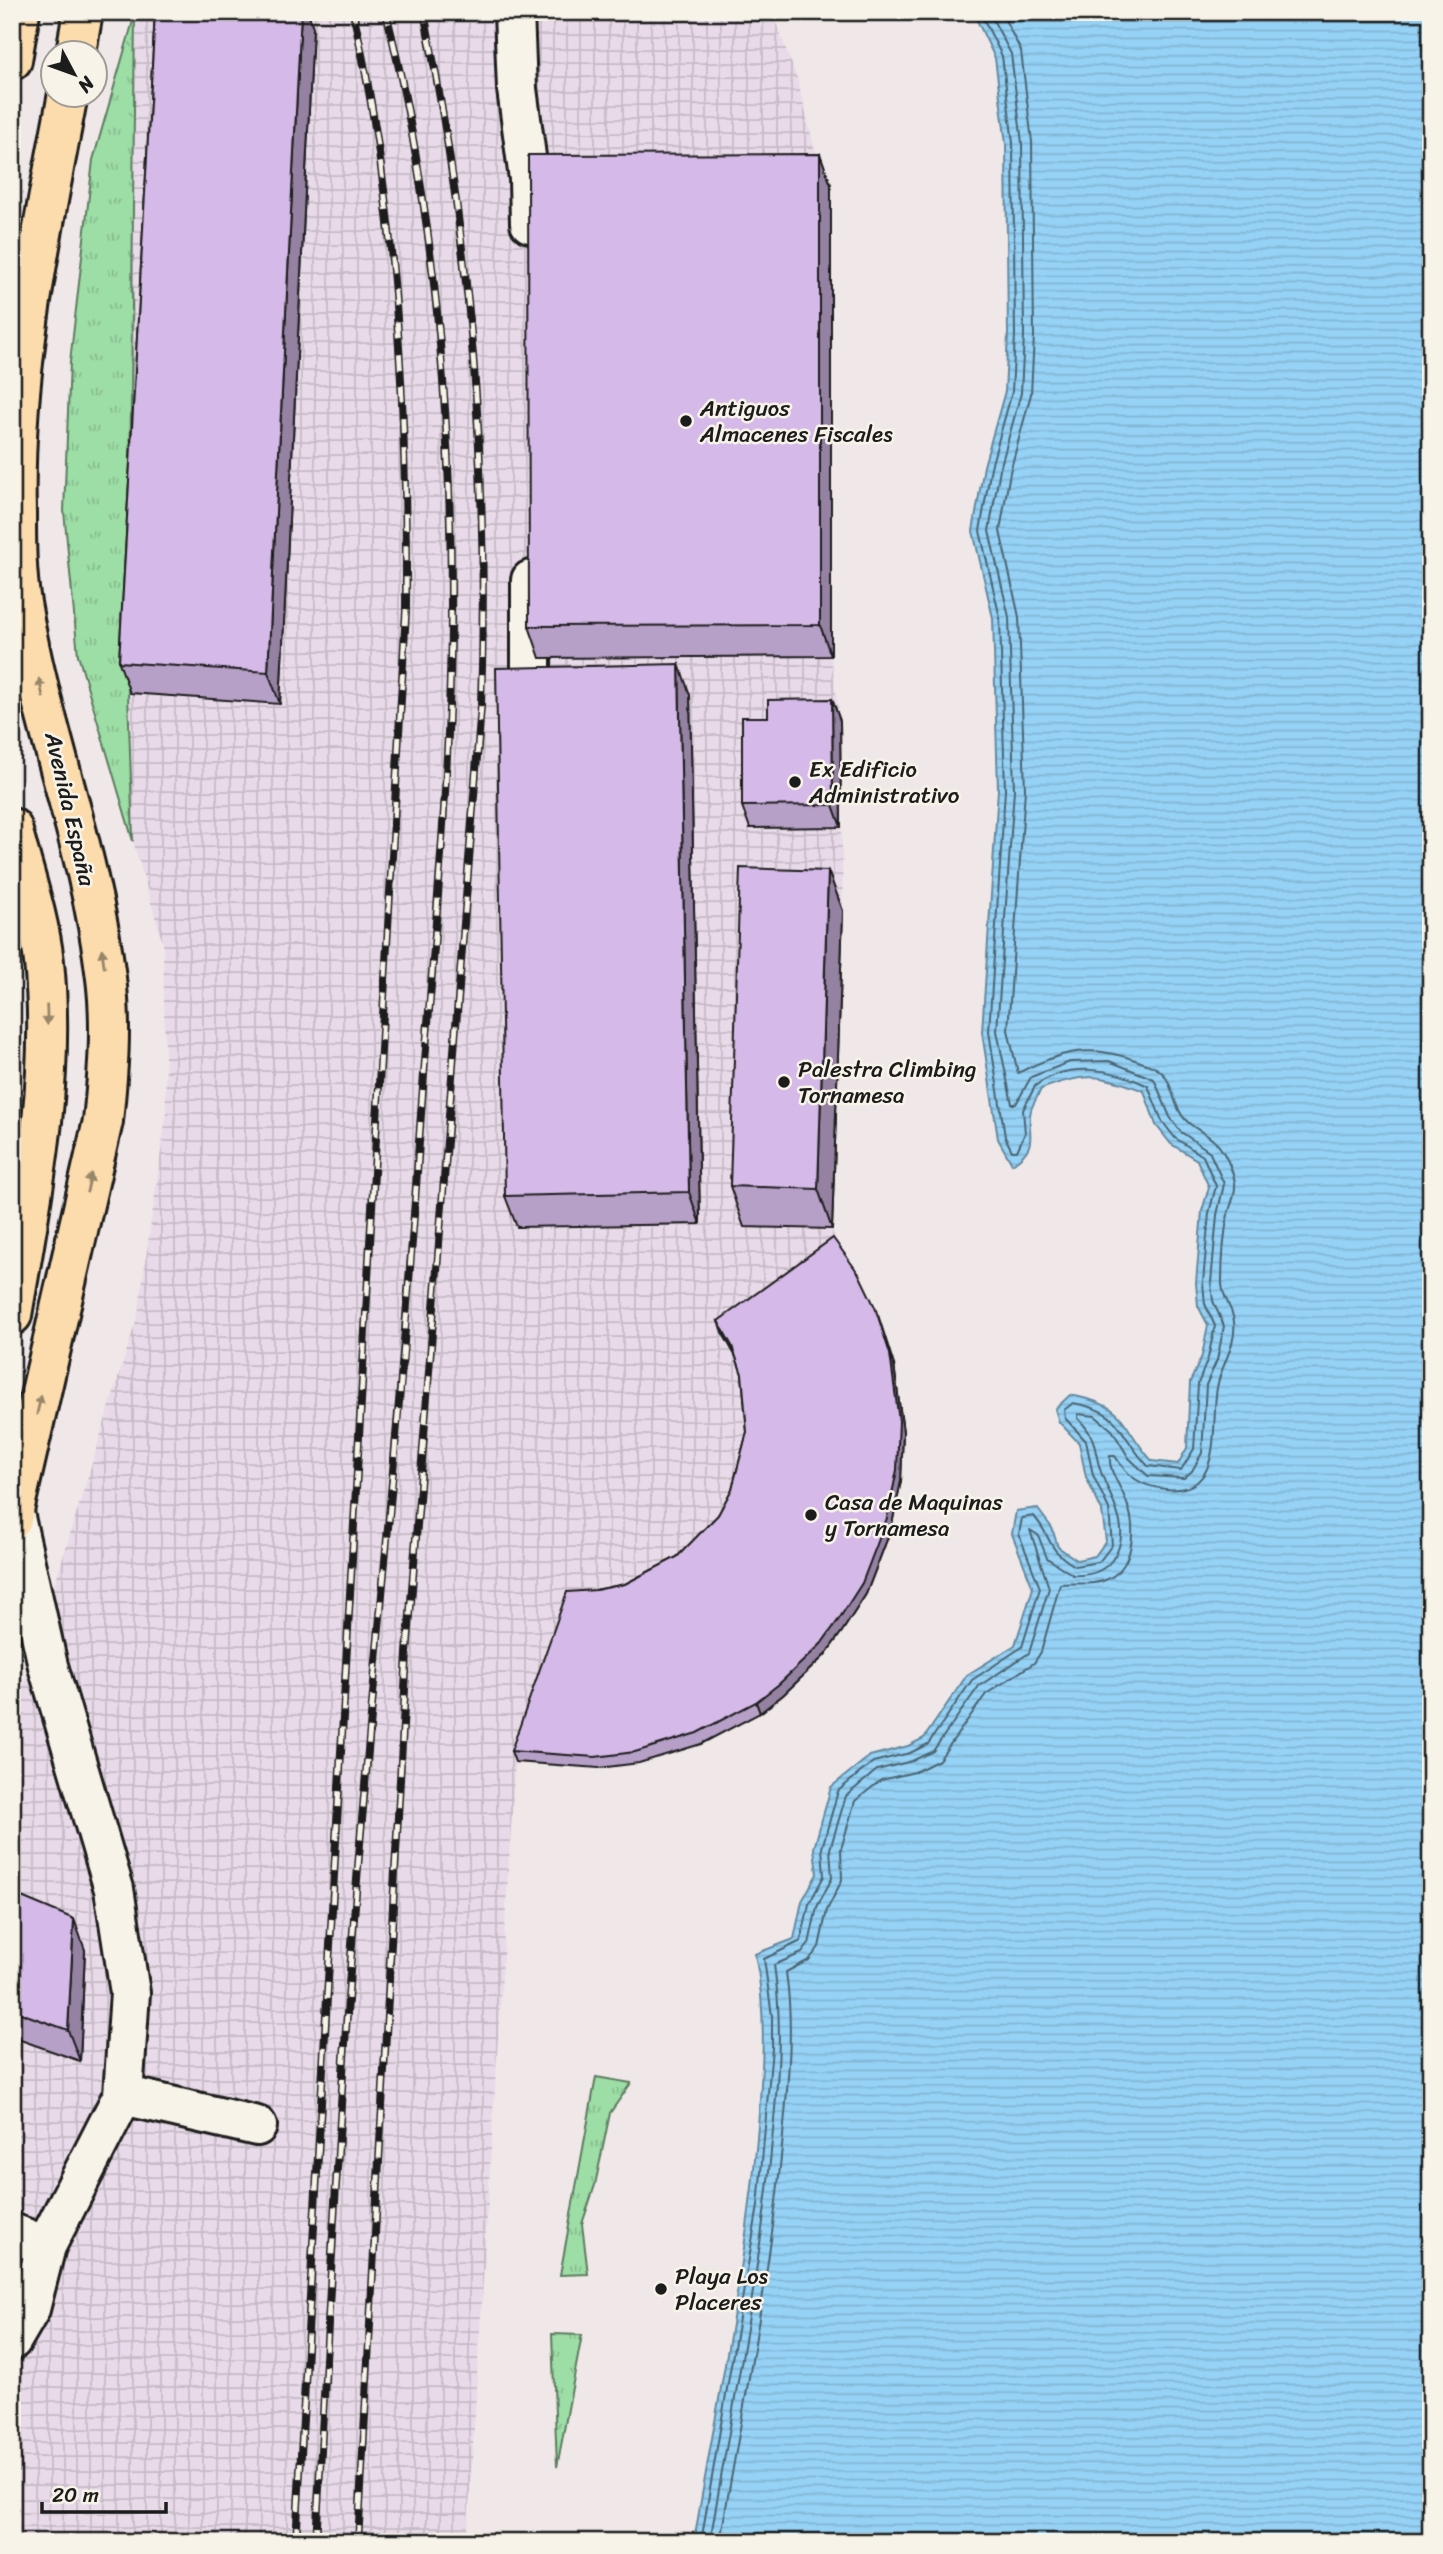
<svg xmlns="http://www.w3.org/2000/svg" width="1443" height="2554" font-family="Sriracha,sans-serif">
<defs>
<pattern id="industrial-grid" width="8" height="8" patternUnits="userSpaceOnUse" patternTransform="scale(1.75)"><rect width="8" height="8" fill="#e8dae8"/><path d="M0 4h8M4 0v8" fill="none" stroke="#c6bac6"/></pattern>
<pattern id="grass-tufts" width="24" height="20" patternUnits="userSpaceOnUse" patternTransform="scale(1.75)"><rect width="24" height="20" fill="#9ddda6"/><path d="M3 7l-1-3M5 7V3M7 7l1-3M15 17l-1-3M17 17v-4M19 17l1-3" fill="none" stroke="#87bd8e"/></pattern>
<pattern id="water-rules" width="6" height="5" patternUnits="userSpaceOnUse" patternTransform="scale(1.75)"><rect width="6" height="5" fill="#95d2f6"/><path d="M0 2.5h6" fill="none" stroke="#80b4d2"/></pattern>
</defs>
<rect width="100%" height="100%" fill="#f0e8e8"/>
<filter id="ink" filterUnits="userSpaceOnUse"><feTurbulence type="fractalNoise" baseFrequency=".0143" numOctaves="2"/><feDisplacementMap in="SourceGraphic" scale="14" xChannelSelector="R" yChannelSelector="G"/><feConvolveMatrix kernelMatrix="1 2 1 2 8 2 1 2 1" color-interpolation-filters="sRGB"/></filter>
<g filter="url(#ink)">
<path fill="url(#industrial-grid)" d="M136 12H772L797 78 814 146 831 185V656L840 721 843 911 832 1229 837 1249 879 1318 894 1365 903 1432 901 1481 884 1553 866 1594 825 1655 783 1695 760 1713 701 1744 639 1763 515 1762 467 2542H12V1722L138 1314 166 1116 163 944 133 841 128 693Z"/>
<path fill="url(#grass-tufts)" stroke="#5c7c61" stroke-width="2" d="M135 14 128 693 133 841 78 655 64 511 70 362 93 160Z
M596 2077 631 2083 610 2113 595 2185 582 2224 588 2274 560 2275Z
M552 2334 582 2335 557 2467Z"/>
<path fill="url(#water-rules)" stroke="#65899f" stroke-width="2" d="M973 12H1431V2542H694C716 2408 745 2274 757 2138 762 2075 768 2017 755 1954L794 1939 802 1901 817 1874 814 1848 831 1787 870 1756 908 1746 924 1738 967 1675 1015 1645 1033 1588 1012 1534 1016 1511 1037 1508 1052 1528 1058 1547 1077 1560 1095 1556 1106 1541 1102 1511 1086 1477 1079 1443 1059 1422 1055 1409 1070 1395C1129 1406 1118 1422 1152 1461L1178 1464 1187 1448 1190 1382 1202 1356 1208 1325 1198 1306 1196 1283 1202 1211 1209 1187 1197 1160 1171 1144 1156 1125 1144 1091C1100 1074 1085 1072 1041 1089 1038 1096 1033 1103 1031 1110 1025 1132 1042 1145 1012 1164L998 1139 982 1032 998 789 993 618 973 531 984 466 1005 391 1008 335 1006 144 995 58Z"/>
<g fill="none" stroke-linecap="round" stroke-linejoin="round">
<path stroke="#4c6573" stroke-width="2" d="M701 2542 758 2206 772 2048V2016L764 1959 801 1941 809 1904 824 1876 822 1848 838 1791 873 1762 910 1753 928 1744 972 1680 1022 1647 1040 1588 1019 1534 1022 1518 1034 1516C1054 1540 1045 1548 1075 1566L1099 1562 1112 1545 1109 1509 1093 1475 1086 1441 1065 1418 1064 1410 1073 1403C1124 1411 1118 1435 1148 1466L1181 1470 1194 1449 1198 1384 1208 1358 1215 1326 1205 1304 1203 1283 1209 1213 1216 1186 1203 1156 1175 1138 1162 1121 1148 1086C1114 1069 1068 1060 1035 1086L1023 1110 1025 1133 1017 1151H1012L1005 1137 989 1031 1005 790 1000 618 980 531 991 467 1012 392 1015 336 1013 143 1002 56 980 12
M710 2542C732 2409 760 2275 772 2141 778 2081 783 2025 774 1965L802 1953 809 1944 817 1907 832 1878 830 1849 846 1796 877 1770 912 1761 933 1751 979 1686 1029 1653 1049 1588 1030 1530 1038 1535 1047 1558 1073 1575C1089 1576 1103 1572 1112 1560 1134 1531 1111 1501 1101 1472 1092 1446 1099 1441 1078 1418V1414L1095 1416 1112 1430 1129 1458 1148 1476 1184 1478 1192 1471 1202 1453 1206 1385 1217 1360 1224 1326 1213 1301 1211 1283 1217 1215 1224 1184 1209 1151 1181 1132 1170 1117 1154 1079 1109 1061 1070 1062 1031 1077 1016 1104H1012L997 1031 1014 790 1009 617 989 531 1000 469 1021 393 1024 336 1022 143 1011 54 989 12
M720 2542C743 2407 771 2272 783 2136 788 2081 794 2027 786 1972L809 1960 819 1947 827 1910 842 1880 841 1849 855 1801 881 1780 915 1772 939 1760 986 1694 1034 1663 1041 1652 1060 1584C1074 1582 1087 1586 1103 1581 1135 1570 1137 1527 1126 1501 1121 1486 1108 1471 1110 1456H1115C1128 1477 1140 1486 1165 1489 1226 1496 1210 1425 1217 1388 1220 1366 1237 1346 1234 1322 1233 1308 1222 1298 1222 1283 1222 1261 1224 1235 1228 1214 1231 1204 1236 1194 1235 1183 1233 1171 1224 1149 1214 1141 1202 1130 1186 1126 1179 1110 1173 1099 1172 1086 1165 1076 1159 1067 1148 1065 1138 1061 1090 1043 1061 1051 1018 1073L1008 1030 1025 790 1019 617 1000 531 1010 472 1031 394 1034 336 1032 142 1021 51 1001 12"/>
<g stroke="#1c1c1c" stroke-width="44">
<path id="minor" d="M514 12 517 89 529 179 530 223
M531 580V678
M14 1513 48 1666 114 1889 130 1993 123 2095 257 2126
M12 2233 46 2246 123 2095
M12 2340 30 2309 46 2246"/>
</g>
<g stroke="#1c1c1c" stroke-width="44">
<path id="major" d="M76 52 83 12
M12 60 20 12
M12 828C23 871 39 917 44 962 56 1082 32 1197 12 1315
M12 1519 103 1121C108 1073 112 1026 106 978 91 851 42 729 21 603 16 573 16 542 16 513 12 371 42 233 68 94"/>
</g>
<use href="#minor" stroke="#f7f3e8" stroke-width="38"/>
<use href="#major" stroke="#fcdcac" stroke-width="38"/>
<g stroke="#1c1c1c" stroke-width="8">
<path id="rail" d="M296 2542 406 611C407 412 397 207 353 12
M316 2542C328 2325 339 2108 356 1892 376 1642 403 1392 419 1142 431 968 450 794 451 620 452 417 435 210 386 12
M358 2542 407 1653 481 706C489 467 471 246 424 12"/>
</g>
<use href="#rail" stroke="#f7f3e8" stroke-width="5" stroke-dasharray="16" stroke-linecap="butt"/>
</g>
<path fill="#b7a0c8" stroke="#1c1c1c" stroke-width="2" d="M155 12H308L313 28 280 704 130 693 119 662Z
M820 154 831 185V656L540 658 529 626Z
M690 695 700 1224 517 1227 505 1196Z
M832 699 840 721 841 827 750 828 742 806 768 717Z
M828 871 843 911 832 1229 744 1227 730 1186Z
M718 1321 894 1365 903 1432 901 1481 891 1529 866 1594 843 1630 825 1655 783 1695 760 1713 701 1744 639 1763 599 1768 515 1762 511 1751 596 1590 625 1584 677 1557 718 1515 732 1489 747 1432 742 1374 736 1357 722 1332Z
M12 1893 85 1950 80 2061 12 2037Z"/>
<path fill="#9582a3" stroke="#1c1c1c" stroke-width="2" d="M301 12H308L313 28 280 704 268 672Z
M820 154 831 185V656L820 625Z
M679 664 690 695 700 1224 689 1192Z
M832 699 840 721 841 827 833 805Z
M828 871 843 911 832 1229 818 1189Z
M879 1318 894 1365 903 1432 901 1481 891 1529 866 1594 843 1630 825 1655 783 1695 760 1713 756 1702Z
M74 1919 85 1950 80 2061 68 2030Z"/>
<path fill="#d5bae9" stroke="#1c1c1c" stroke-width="2" d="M155 12H301L268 672 119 662Z
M820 154V625L529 626 528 155Z
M679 664 689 1192 505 1196 496 668Z
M832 699 833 805 742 806V717H768V700Z
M740 868 828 871 818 1189 730 1186Z
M833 1238 859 1274 875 1307 890 1354 899 1421 897 1470 887 1518 862 1583 839 1619 821 1644 779 1684 756 1702 697 1733 635 1752 595 1757 511 1751 567 1592 596 1590 625 1584 677 1557 718 1515 732 1489 747 1432 742 1374 732 1346 718 1321Z
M12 1893 74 1919 68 2030 12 2010Z"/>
<defs><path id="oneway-solid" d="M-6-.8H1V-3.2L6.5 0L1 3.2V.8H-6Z" transform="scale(1.75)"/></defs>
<g fill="#97866b">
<use href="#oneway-solid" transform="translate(41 688) rotate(-103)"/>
<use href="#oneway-solid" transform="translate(103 958) rotate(-98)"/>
<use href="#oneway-solid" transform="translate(47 1015) rotate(88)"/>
<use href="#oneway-solid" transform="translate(89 1183) rotate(-77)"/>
<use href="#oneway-solid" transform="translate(39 1405) rotate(-77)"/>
</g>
</g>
<g fill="#1c1c1c" stroke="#f7f3e8" stroke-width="2.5">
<circle cx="686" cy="421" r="7"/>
<circle cx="795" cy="782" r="7"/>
<circle cx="784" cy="1082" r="7"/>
<circle cx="811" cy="1515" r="7"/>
<circle cx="661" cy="2289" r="7"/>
</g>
<g text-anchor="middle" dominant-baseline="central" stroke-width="5" stroke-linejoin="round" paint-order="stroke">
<g font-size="23" fill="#1c1c1c" stroke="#f7f3e8" text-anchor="start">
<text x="700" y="408">Antiguos<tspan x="700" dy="26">Almacenes Fiscales</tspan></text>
<text x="809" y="769">Ex Edificio<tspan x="809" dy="26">Administrativo</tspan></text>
<text x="798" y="1069">Palestra Climbing<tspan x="798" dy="26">Tornamesa</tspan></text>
<text x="825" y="1502">Casa de Maquinas<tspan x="825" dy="26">y Tornamesa</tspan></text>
<text x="675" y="2276">Playa Los<tspan x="675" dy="26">Placeres</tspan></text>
</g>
<g font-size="23" fill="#1c1c1c" stroke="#f7f3e8">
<text transform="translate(70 809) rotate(77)">Avenida España</text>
</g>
</g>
<rect width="1443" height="2554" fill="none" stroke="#f7f3e8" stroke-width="42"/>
<rect x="21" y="21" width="1401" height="2512" fill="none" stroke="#1c1c1c" stroke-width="2.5" filter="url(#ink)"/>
<g transform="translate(74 74) rotate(131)"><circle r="33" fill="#f7f3e8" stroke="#9f9d96" stroke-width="2"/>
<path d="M0-5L12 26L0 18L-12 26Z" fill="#1c1c1c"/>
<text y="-10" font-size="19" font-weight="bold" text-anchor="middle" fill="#1c1c1c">N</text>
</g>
<path d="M42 2502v10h124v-10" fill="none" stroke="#1c1c1c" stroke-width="3.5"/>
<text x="52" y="2502" font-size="21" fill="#1c1c1c" stroke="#f7f3e8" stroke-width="5" paint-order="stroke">20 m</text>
</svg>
